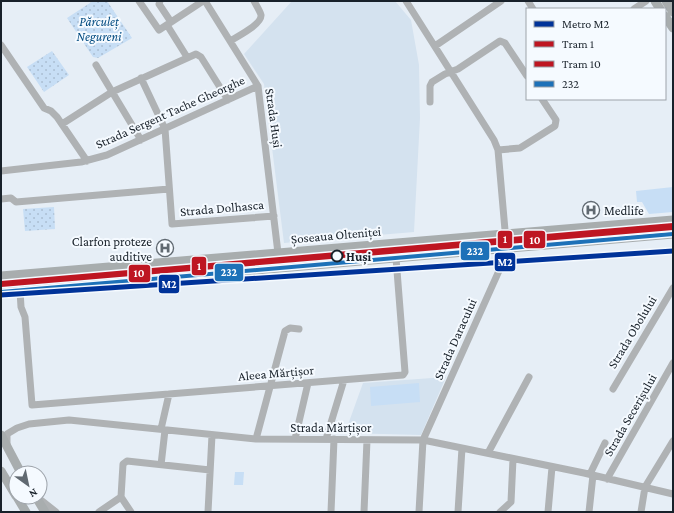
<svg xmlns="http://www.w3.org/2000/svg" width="674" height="513" font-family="'Crimson Pro',serif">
<defs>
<pattern id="park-dots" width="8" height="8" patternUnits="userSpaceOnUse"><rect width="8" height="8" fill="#c7def5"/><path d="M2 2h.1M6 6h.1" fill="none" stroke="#aabed2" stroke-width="1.8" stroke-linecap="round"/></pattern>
</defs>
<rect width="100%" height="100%" fill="#e6eef6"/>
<path fill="#d4e2ef" d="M292 1H395L411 20 419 65 420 118 414 232 284 243 264 84 244 54Z
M446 377 421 435 345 433 363 383Z"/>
<path fill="#c7def5" d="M673 187V212L649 214 642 202H637L636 191Z
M419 383 420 402 371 406 370 387Z
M235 472H244L243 485H234Z"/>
<path fill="url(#park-dots)" d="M93 1H107L132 38 98 58 93 57 67 18Z
M52 51 69 75 44 92 27 67Z
M54 207 55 229 25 231 23 209Z"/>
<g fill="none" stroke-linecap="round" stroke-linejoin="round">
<path stroke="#afb2b4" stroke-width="7" d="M139 1 159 30 203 1
M160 1 159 4 171 22
M205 1 258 86 278 253
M406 1 494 140 498 150 507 253 423 440 419 512
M528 1 533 9
M634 9 646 1
M167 25 187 57
M230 41C237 37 262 24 261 15 260 11 256 5 254 1
M1 45 44 108 51 111 57 117 87 161
M435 46 501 1
M96 65 141 140
M141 78 165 129 172 224 274 216
M430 102V86L432 82 445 74 458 69 500 41 505 43 527 76
M62 124 112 92 196 54 201 57 228 100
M498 150 520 148 555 126 556 120 542 99
M1 171 81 162 107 155 258 86
M1 199 11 198 16 202 169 189
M20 291 21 307 25 317 32 405 403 375 405 372 396 258
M613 389 673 288
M161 429 169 394
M256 439 285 331 290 328 299 329
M295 439 308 383
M326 439 344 380
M7 444V434L17 428 29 424 69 420 256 439 423 440 584 473 673 494
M488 453 529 377
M161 465 165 430
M590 474 605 443
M607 479 673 363
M37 497 56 512
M121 497 123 464 127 461 210 470
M121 497 131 512
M99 512 121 497
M208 512 212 435
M331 512 334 439
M364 512 367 440
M458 512 462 448
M500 512 511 502 513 459
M548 512 552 467
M589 512 593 475
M641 512 645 487 673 441"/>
<path stroke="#a8adae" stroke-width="9" d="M655 1 660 9
M666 1 673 12
M665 16 673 28
M1 276 673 220
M1 292 673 234
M1 435 21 473
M1 471 16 496
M17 497 26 512
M36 497 45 512"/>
<g stroke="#f5faff" stroke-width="7">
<path id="bus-1" d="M1 292 673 234"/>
</g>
<use href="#bus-1" stroke="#1d71b8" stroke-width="4"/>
<g stroke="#f5faff" stroke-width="7">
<path id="tram-1" d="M1 283 673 225"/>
</g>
<g stroke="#f5faff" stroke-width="7">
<path id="tram-2" d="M1 285 673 228"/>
</g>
<use href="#tram-1" stroke="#be1622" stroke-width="4"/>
<use href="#tram-2" stroke="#be1622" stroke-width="4"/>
<g stroke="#f5faff" stroke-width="8">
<path id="metro-1" d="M1 295 673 251"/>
</g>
<use href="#metro-1" stroke="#039" stroke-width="5"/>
</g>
<defs>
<g id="hospital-ring" transform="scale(0.9)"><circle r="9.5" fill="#f5faff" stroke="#606971" stroke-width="1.5"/><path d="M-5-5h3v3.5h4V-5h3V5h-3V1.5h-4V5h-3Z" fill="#606971"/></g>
</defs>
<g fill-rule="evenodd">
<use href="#hospital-ring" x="591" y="210"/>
<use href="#hospital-ring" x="165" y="248"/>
</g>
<circle fill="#f5faff" stroke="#18212a" stroke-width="2" cx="337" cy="256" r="5.5"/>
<g text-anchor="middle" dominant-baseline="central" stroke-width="4" stroke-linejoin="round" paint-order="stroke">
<g font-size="13" font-style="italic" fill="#044c81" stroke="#f5faff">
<text x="99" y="21">Părculeț<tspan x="99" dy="15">Negureni</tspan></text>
</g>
<g font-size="13" fill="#18212a" stroke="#f5faff">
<text transform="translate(170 112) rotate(-24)">Strada Sergent Tache Gheorghe</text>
<text transform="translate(274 118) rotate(82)">Strada Huși</text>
<text transform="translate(222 208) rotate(-5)">Strada Dolhasca</text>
<text transform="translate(336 235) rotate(-5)">Șoseaua Olteniței</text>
<text transform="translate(632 332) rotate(-59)">Strada Obolului</text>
<text transform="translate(455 339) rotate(-66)">Strada Daracului</text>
<text transform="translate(276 373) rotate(-5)">Aleea Mărțișor</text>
<text transform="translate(630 415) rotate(-60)">Strada Secerișului</text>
<text x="331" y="427">Strada Mărțișor</text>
</g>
<g font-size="13" fill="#18212a" stroke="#f5faff" text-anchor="start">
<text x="604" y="210">Medlife</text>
<text x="152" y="241" text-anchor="end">Clarfon proteze<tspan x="152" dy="15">auditive</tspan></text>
</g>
<g font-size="13" font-weight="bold" fill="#18212a" stroke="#f5faff" text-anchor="start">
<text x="346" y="256">Huși</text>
</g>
</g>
<g stroke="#f5faff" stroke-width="1.5">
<rect x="497" y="230" width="16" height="19" rx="4" fill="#be1622"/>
<rect x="523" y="230" width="23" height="19" rx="4" fill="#be1622"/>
<rect x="460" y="241" width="30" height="20" rx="4" fill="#1d71b8"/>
<rect x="494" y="252" width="22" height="20" rx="4" fill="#039"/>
<rect x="191" y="256" width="16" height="20" rx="4" fill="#be1622"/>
<rect x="214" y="263" width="30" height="19" rx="4" fill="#1d71b8"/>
<rect x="128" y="264" width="23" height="19" rx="4" fill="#be1622"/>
<rect x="158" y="274" width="22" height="20" rx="4" fill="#039"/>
</g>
<g font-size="11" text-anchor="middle" font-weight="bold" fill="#fff">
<text x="505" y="243">1</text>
<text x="535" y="244">10</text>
<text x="475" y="255">232</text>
<text x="505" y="266">M2</text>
<text x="199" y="270">1</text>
<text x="229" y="276">232</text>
<text x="139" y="277">10</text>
<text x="169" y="288">M2</text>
</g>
<rect width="674" height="513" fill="none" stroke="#18212a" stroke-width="4"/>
<rect x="526" y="8" width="140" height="92" fill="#f5faff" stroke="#9da3aa"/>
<rect x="534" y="21" width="20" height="6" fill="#003399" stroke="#9da3aa"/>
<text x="562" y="28" font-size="12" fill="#18212a">Metro M2</text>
<rect x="534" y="41" width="20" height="6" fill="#be1622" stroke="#9da3aa"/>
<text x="562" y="48" font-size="12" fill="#18212a">Tram 1</text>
<rect x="534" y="61" width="20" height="6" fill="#be1622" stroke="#9da3aa"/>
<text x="562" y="68" font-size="12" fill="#18212a">Tram 10</text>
<rect x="534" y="81" width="20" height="6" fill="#1d71b8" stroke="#9da3aa"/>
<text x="562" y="88" font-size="12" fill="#18212a">232</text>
<g transform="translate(28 485) rotate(147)"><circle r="19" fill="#f5faff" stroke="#9da3aa"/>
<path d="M0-3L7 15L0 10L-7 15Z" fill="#606971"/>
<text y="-6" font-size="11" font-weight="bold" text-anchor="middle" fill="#18212a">N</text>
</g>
</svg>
